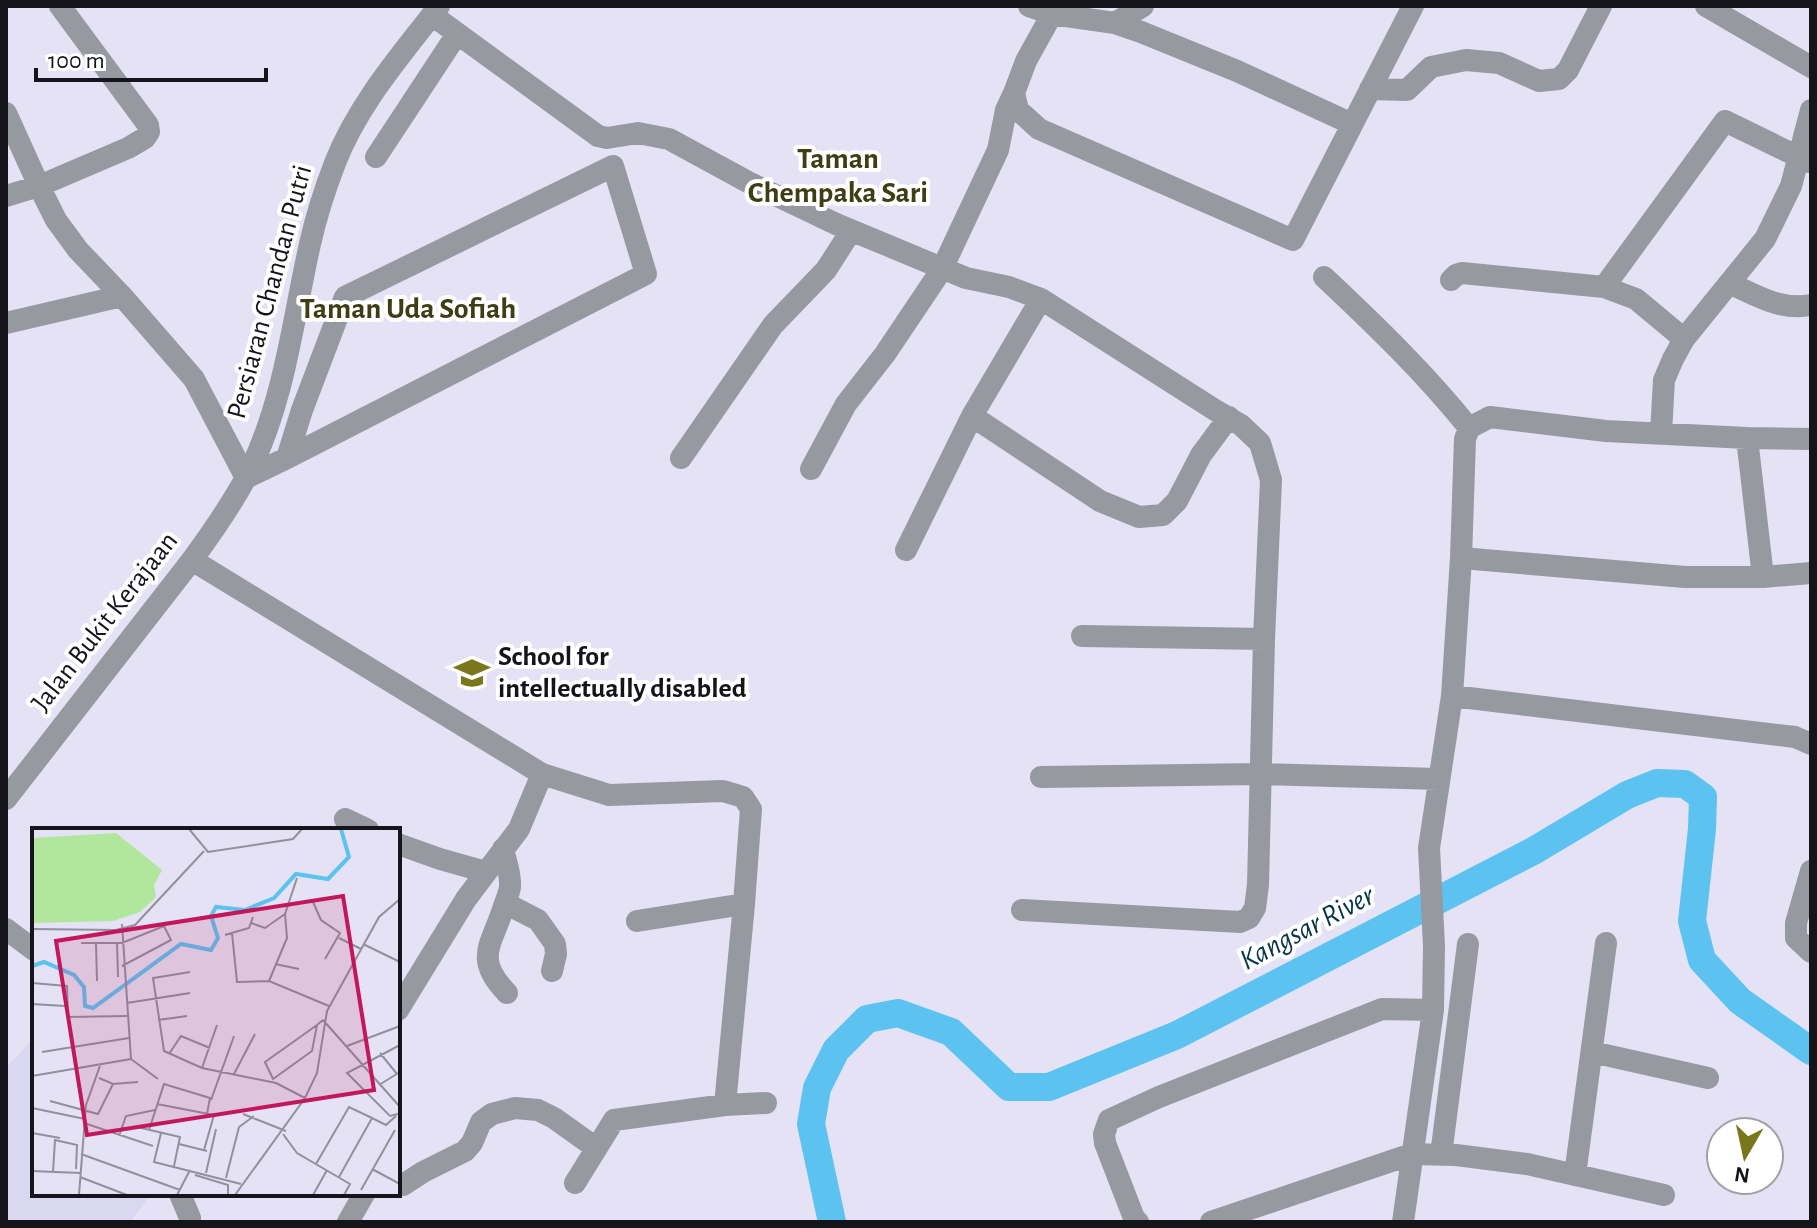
<svg xmlns="http://www.w3.org/2000/svg" width="1817" height="1228" font-family="'Alegreya Sans',sans-serif">
<rect width="100%" height="100%" fill="#e4e2f4"/>
<path fill="#dad8f1" d="M34 1038V1194H151L130 1222H6V1068Z"/>
<g fill="none" stroke-linecap="round" stroke-linejoin="round">
<path stroke="#5cc3f0" stroke-width="28" d="M832 1222 811 1124 817 1088 836 1050 867 1019 898 1013 951 1032 1009 1087H1049L1177 1035 1535 850 1627 795 1657 783 1685 784 1703 797 1702 829 1692 921 1702 960 1740 1001 1811 1051"/>
<path stroke="#9699a0" stroke-width="22" d="M1029 6 1052 14 1115 23 1141 32 1237 71 1352 124
M1706 6 1811 67
M1052 14 1026 61 1014 93 1018 110 1039 129 1293 240 1413 6
M432 15 598 136 607 138 638 133 669 139 748 182 836 224 966 278 1009 287 1041 299 1215 410 1241 425 1260 443 1271 480 1264 639 1258 885 1255 908 1249 918 1240 922 1022 910
M1115 23 1143 6
M1370 89 1407 90 1431 67 1466 60 1499 63 1539 81 1559 79 1568 70 1601 6
M6 113 39 186 56 220 78 250 122 296 194 379 246 478
M376 157 457 34
M6 196 39 186 128 148 145 138 149 132 148 125 60 6
M1324 277C1375 325 1425 373 1469 428
M1451 280 1456 275 1462 273 1604 287 1636 299 1684 339
M1729 283C1756 295 1780 311 1811 305
M1604 287 1725 121 1809 162
M6 323 122 296
M972 416 1100 501 1139 517 1163 515 1177 501 1201 455 1229 417
M1661 433 1664 380 1673 359 1684 339 1765 239 1791 186 1811 110
M1747 438 1763 577
M681 458 773 325 826 270 851 231
M811 469 846 404 885 354 942 269 998 150 1006 110 1014 93
M246 478 287 458 646 274 613 166 345 297 302 410 287 458
M906 550 972 416 1041 299
M1461 558 1685 577H1763L1811 573
M192 560 542 774 609 795 723 791 743 797 751 809 744 904 725 1105
M1082 636 1264 639
M1452 696 1795 737 1811 744
M1041 777 1260 774 1439 779
M6 799 192 560C214 530 235 500 251 468 285 397 293 319 310 244 316 217 325 189 335 163 358 104 401 55 439 6
M345 819 368 830
M398 844 440 859 486 872
M503 849C506 862 511 874 510 887 509 894 506 900 504 906 492 945 473 958 507 993
M1811 871 1796 923V938L1811 952
M505 903 538 920 555 944 556 954 552 971
M637 921 744 904
M6 929 34 950
M398 1010 466 899 519 829 542 774
M1592 1052 1708 1078
M1441 1155 1468 944
M1575 1175 1606 943
M398 1183 403 1185 423 1172 465 1151 472 1143 481 1122 492 1114 515 1108 538 1110 554 1118 596 1148
M575 1183 614 1120 725 1105 766 1103
M180 1194 190 1218
M348 1222 364 1194
M1138 1222 1134 1218 1105 1143 1104 1134 1109 1120 1159 1097 1382 1009 1433 1010
M1211 1222 1412 1154 1456 1155 1527 1164 1664 1195
M1403 1222 1433 1010 1434 946 1429 848 1452 696 1461 558 1465 439 1469 428 1490 417 1606 431 1747 438 1811 439"/>
</g>
<defs>
<g id="school-bare" transform="scale(2.76)"><path d="M0-5L7-2L0 1L-7-2ZM-4 1L0 2.5L4 1V4Q0 6-4 4Z" fill="#79761b" stroke="#fff" stroke-width="2.5" paint-order="stroke"/></g>
</defs>
<g fill-rule="evenodd">
<use href="#school-bare" x="472" y="673"/>
</g>
<g text-anchor="middle" dominant-baseline="central" stroke-width="8" stroke-linejoin="round" paint-order="stroke">
<g font-size="28" fill="#14141a" stroke="#fff">
<text transform="translate(270 292) rotate(-75)">Persiaran Chandan Putri</text>
<text transform="translate(105 622) rotate(-52)">Jalan Bukit Kerajaan</text>
</g>
<g font-size="28" font-weight="bold" fill="#14141a" stroke="#fff" text-anchor="start">
<text x="498" y="657">School for<tspan x="498" dy="32">intellectually disabled</tspan></text>
</g>
<g font-size="30" font-weight="bold" fill="#3e3d14" stroke="#fff">
<text x="838" y="159">Taman<tspan x="838" dy="34">Chempaka Sari</tspan></text>
<text x="408" y="309">Taman Uda Sofiah</text>
</g>
<g font-size="30" font-style="italic" fill="#073749" stroke="#fff">
<text transform="translate(1307 928) rotate(-28)">Kangsar River</text>
</g>
</g>
<g transform="translate(32 828)">
<rect width="368" height="368" fill="#e4e2f4"/>
<path d="M84 5 130 42 122 57 124 69 108 84 81 93 0 95V10Z" fill="#b0e79d"/>
<path fill="none" stroke="#5cc3f0" stroke-width="4" d="M0 138 12 134 42 147 52 159 53 178 61 180 149 116 179 122 186 110 179 88 184 79 213 82 242 70 264 46 296 51 317 29 309 1"/>
<path fill="none" stroke="#91909d" stroke-width="2" d="M157 1 176 24 261 11 270 1M281 74 289 92 308 105 293 131M219 95 233 100 253 86M90 96 99 231 126 251M0 101 84 102 103 97 172 23M200 105 205 154 237 153 297 178M193 107 217 100 221 89M307 110 329 121M49 115H90L132 98 139 112 90 138M85 115 86 149M64 116 65 153M331 116 368 134M243 136 267 141M158 144 121 150 132 223 170 240 244 255 273 270M237 153 255 110 253 86 265 50M0 155 35 158 36 189 95 188M95 175 158 165M0 176 33 178M126 192 155 188M291 192 368 279M285 197 280 223 241 251 233 234 285 197 291 192M315 218 368 198M10 224 97 210M348 225 365 246M137 226 149 208 178 220M170 240 185 197M202 246 223 206M0 248 99 231M67 250 81 256 106 254M347 257 368 244M179 272 202 208M18 273 66 286 81 256M125 276 182 287 172 322M0 280 53 291M211 286 254 303M366 286 358 288 315 245 368 217M52 295 121 318M105 299 148 309 142 338M117 302 132 256 178 270 175 286M0 305 28 310M129 305 122 334 209 356M251 306 265 325 318 356 312 367M87 308 94 288 123 282M147 316 175 323M49 326 148 362M284 336 317 279 340 290M340 341 368 356M0 343 48 345M21 344 23 312 45 317 44 341M174 345 184 301M163 347 196 357V367M48 349 95 367M307 349 340 290 354 297 364 288M194 350 207 299 222 288M329 362 363 302M47 367 54 277 69 235M145 367 158 342M203 367 273 270 285 245 295 183 347 89 368 71M281 367 295 342"/>
<path fill="#c2185b" fill-opacity="0.15" stroke="#c2185b" stroke-width="4" d="M311 68 342 262 55 307 24 113Z"/>
<rect width="368" height="368" fill="none" stroke="#14141a" stroke-width="4"/>
</g>
<rect width="1817" height="1228" fill="none" stroke="#14141a" stroke-width="16"/>
<g transform="translate(1745 1156) rotate(189)"><circle r="38" fill="#ffffff" stroke="#a1a1a3" stroke-width="2"/>
<path d="M0-6L14 30L0 20L-14 30Z" fill="#79761b"/>
<text y="-12" font-size="22" font-weight="bold" text-anchor="middle" fill="#14141a">N</text>
</g>
<path d="M36 68v12h230v-12" fill="none" stroke="#14141a" stroke-width="4"/>
<text x="48" y="68" font-size="24" fill="#14141a" stroke="#ffffff" stroke-width="6" paint-order="stroke">100 m</text>
</svg>
